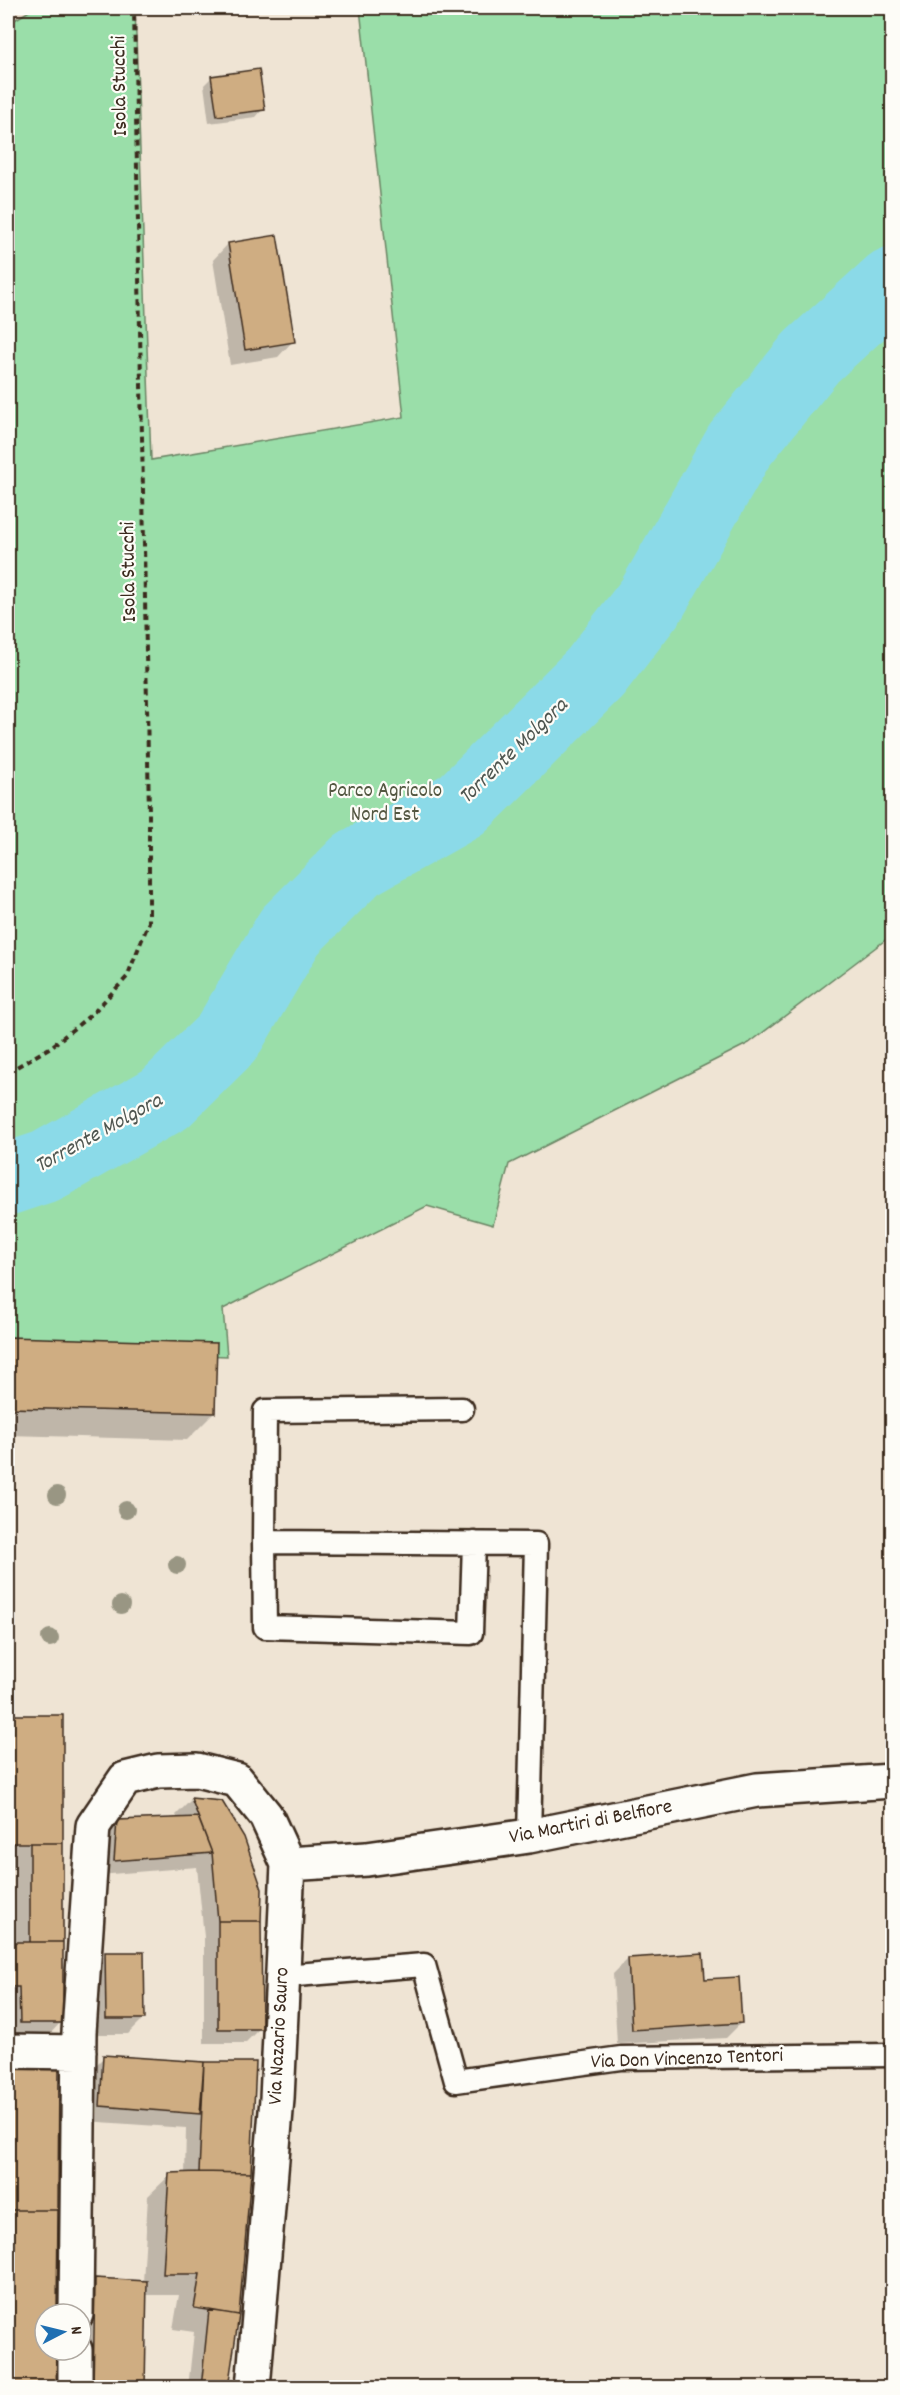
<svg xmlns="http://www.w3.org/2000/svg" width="900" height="2395" font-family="Dekko,sans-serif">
<rect width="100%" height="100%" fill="#efe4d4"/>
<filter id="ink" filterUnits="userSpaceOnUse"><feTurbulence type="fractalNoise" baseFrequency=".0167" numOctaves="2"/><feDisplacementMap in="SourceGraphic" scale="12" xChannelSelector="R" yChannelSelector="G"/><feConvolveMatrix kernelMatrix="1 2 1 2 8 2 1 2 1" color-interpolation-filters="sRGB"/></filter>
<g filter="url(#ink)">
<path fill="#9adea9" stroke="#6a8464" stroke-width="1.5" d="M34 8H135L151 460 404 417 360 8H892V935L749 1043 509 1164 493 1225 427 1206 223 1309 227 1356 8 1348V24Z"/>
<path fill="#0003" d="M212 77 263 109 256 117 209 123 204 85Z
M228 244 293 341 278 357 230 365 213 260Z
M8 1338 216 1344 214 1413 187 1440 8 1435Z
M9 1716 61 2022 46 2038H8V1943H15V1869H8V1718Z
M191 1800 221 1802 260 2028 245 2043H204V1937L197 1867 99 1875 102 1837 117 1822 178 1819 176 1815Z
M106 1954 143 2019 128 2034H91L90 1969Z
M628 1959 703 1981 741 2023 726 2038 617 2044 613 1974Z
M104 2057 204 2064 226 2388H188L194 2332 173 2329 179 2295H145L143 2388H79L81 2350 80 2295 95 2280 143 2282 148 2196 170 2175H185L186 2128 85 2121 89 2072Z
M8 2070H57L55 2314H45V2350H55V2388H8Z"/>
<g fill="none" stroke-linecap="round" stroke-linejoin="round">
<path stroke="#8bdae8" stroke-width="72" d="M8 1179 47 1166 165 1099 227 1038 290 931 357 864 462 805 595 673 652 599 739 446 811 357 892 283"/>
</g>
<path fill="#cfad82" stroke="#3b2a1e" stroke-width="1.5" d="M259 69 265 110 217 116 211 76Z
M277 235 295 342 245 350 228 243Z
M8 1337 217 1343 215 1413 8 1408Z
M9 1715H63V1843H9Z
M191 1798 222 1801 244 1837 262 1889 261 1921H218L212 1853Z
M198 1817 212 1853 114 1861 117 1820Z
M30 1843H63V1942H30Z
M218 1921H261L262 2029H218Z
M8 1942H63V2023H20L19 1987H8Z
M105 1952H144L145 2019H106Z
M703 1953 705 1979 739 1977 742 2023 632 2030 628 1958Z
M103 2055 204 2062 200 2114 100 2106Z
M204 2062H256L251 2173 199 2172Z
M8 2069H59L58 2210H8Z
M199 2172 251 2173 239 2315 194 2308 200 2274H163L169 2173Z
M8 2210H58L57 2314H45V2350H57L56 2388H21L8 2384Z
M95 2278 147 2281 145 2388H93Z
M209 2310 239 2315 228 2388H201Z"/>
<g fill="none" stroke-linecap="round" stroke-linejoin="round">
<g stroke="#3b2a1e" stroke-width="27">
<path id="service" d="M264 1542 265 1411 462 1409
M474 1543 471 1633 265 1627 264 1542 536 1544 529 1836
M283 1976 424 1965 456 2081 621 2058 892 2055"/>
</g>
<g stroke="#3b2a1e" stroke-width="38">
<path id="minor" d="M288 1864 367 1859 529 1836 757 1790 892 1781
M8 2051 79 2052
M76 2314 79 2032 93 1826 125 1779 158 1771 197 1770 237 1780 266 1816 288 1864 277 2099 253 2388
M75 2388V2350"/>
</g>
<path stroke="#3b2a1e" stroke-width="4" stroke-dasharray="6 4.5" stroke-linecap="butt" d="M8 1072 51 1047 93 1013 127 977 149 922V813L134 8"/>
<use href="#service" stroke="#fdfcf7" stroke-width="22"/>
<use href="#minor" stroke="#fdfcf7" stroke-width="33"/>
</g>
<g fill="#999683">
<circle cx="57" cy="1495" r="9"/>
<circle cx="126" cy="1510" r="9"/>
<circle cx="177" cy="1565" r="9"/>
<circle cx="121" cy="1605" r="9"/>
<circle cx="50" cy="1638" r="9"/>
</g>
</g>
<g text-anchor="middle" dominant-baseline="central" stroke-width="4.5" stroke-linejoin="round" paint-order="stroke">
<g font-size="21" fill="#3b2a1e" stroke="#fdfcf7">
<text transform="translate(121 86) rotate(-91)">Isola Stucchi</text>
<text transform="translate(130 572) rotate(-91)">Isola Stucchi</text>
<text transform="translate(591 1823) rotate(-11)">Via Martiri di Belfiore</text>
<text transform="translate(280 2036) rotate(-87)">Via Nazario Sauro</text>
<text transform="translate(687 2060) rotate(-2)">Via Don Vincenzo Tentori</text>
</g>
<g font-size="21" fill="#535741" stroke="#fdfcf7">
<text x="385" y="792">Parco Agricolo<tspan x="385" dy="24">Nord Est</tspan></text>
</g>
<g font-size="22" font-style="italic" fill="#4f5650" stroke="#fdfcf7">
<text transform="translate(514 752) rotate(-44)">Torrente Molgora</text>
<text transform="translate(99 1134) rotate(-29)">Torrente Molgora</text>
</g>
</g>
<rect width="900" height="2395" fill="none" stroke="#fdfcf7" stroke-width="30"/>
<rect x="15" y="15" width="870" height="2365" fill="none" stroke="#3b2a1e" stroke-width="2" filter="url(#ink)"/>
<g transform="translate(63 2332) rotate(83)"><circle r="28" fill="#fdfcf7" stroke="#afa8a0" stroke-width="1.5"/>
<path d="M0-4.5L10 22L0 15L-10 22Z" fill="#1f6fb2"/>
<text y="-9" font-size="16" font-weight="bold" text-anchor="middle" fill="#3b2a1e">N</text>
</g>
</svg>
